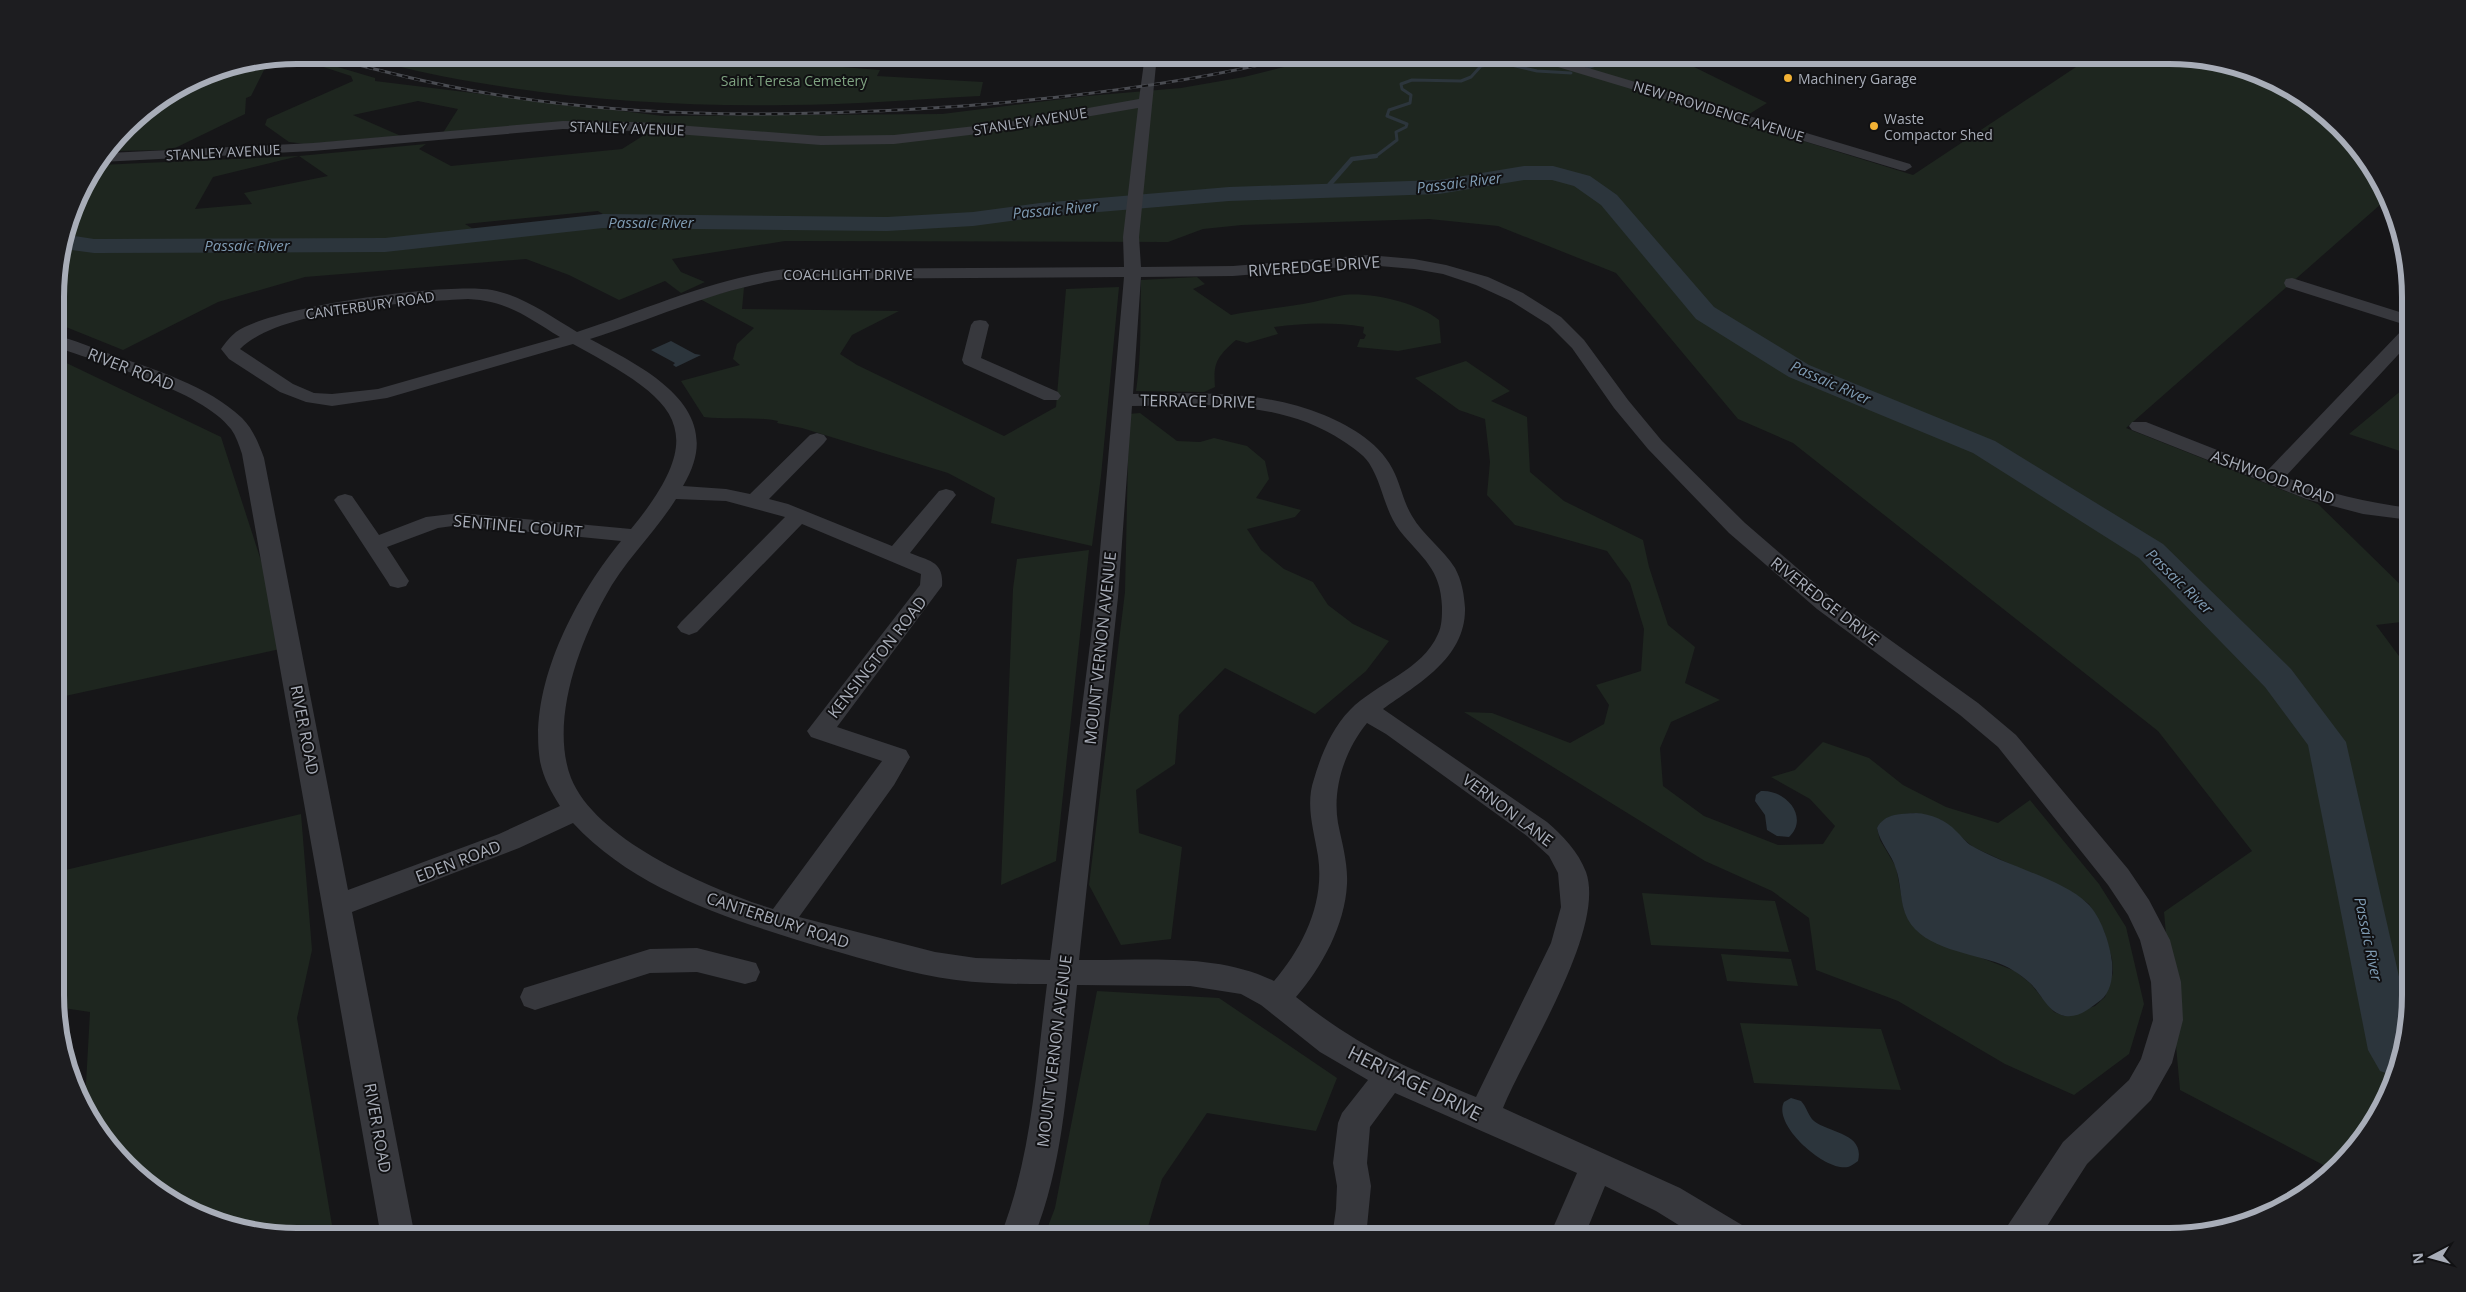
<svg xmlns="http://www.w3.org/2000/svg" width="2466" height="1292" font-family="'Open Sans',sans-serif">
<rect width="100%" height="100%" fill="#161618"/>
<path fill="#1e261f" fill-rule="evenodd" d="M297 55 375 78V81L663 116 942 114 1087 96 1181 88 1244 77 1331 55H1676L1678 59 1767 103 1738 121 1913 175 2085 61 2071 55H2169L2276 80 2329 115 2370 162 2389 197 2126 428 2318 504 2410 594V621L2376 625 2410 671 2411 996 2386 1102 2351 1155 2333 1170 2180 1090 2164 912 2252 851 2158 731 1793 443 1738 419 1616 273 1498 226 1429 219 1242 225 1203 229 1168 242 785 241 672 259 681 272 705 282 681 293 665 281 619 300 569 275 526 259 305 277 218 302 123 350 56 323V281L80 190 99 165 299 156 426 144 419 149 451 166 622 149 657 127 580 123 441 136 458 109 418 101 353 115 401 136 305 144 289 142 265 125 267 119 353 81 351 76 299 59 264 70 251 96 246 98 245 114 171 150 110 151 137 115 204 73ZM299 156 328 176 244 193 252 204 195 209 213 177ZM598 211 617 223 490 239 465 224Z
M352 55H829L818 65 880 70 877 76 983 82 980 96C916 99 851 105 787 105 672 107 554 98 441 76 411 70 382 62 352 55Z
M1197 277 1205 284 1193 289 1231 315C1255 310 1279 308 1303 304 1317 302 1331 297 1344 295 1372 292 1418 303 1439 320L1441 343 1398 351 1357 347 1360 339H1364L1366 335 1363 333 1364 327C1333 322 1306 323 1274 327L1278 334 1247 343 1236 340C1217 357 1213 362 1215 387L1204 392 1136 391C1142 353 1140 318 1141 280Z
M744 287 742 309 899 311 852 335 840 354 857 365 1004 436 1056 407 1066 289 1119 287 1101 476 1092 546 991 523 995 498 948 473 802 428 777 423 778 421C754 416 729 420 704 417L681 381 740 365 733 359 737 344 754 328 700 299Z
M56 358 221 437 289 647 56 698Z
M1466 361 1510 391 1491 401 1527 417 1530 472 1564 501 1643 540 1649 567 1668 625 1695 647 1685 683 1720 700 1671 722 1660 748 1663 786 1704 816 1778 845 1823 844 1835 826 1810 799 1771 777 1795 770 1823 742 1869 758 1903 785 1946 807 1998 823 2030 800 2099 884 2126 927 2144 1004 2129 1054 2074 1095 2005 1064 1898 1001 1816 970 1809 918 1772 891 1705 861 1464 712 1492 713 1570 743 1604 724 1609 705 1596 685 1641 671 1644 629 1630 583 1607 551 1515 525 1487 495 1490 462 1485 419 1459 410 1415 378ZM1916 813 1941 820 1973 847 2073 893 2089 904 2104 931 2112 959 2113 973 2105 997 2095 1006 2064 1016 2054 1012 2030 983 2015 971 1923 935 1911 923 1904 910 1896 867 1880 840 1877 828C1886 813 1899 815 1916 813Z
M2409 384V454L2349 434Z
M1140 413 1177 441 1200 442 1214 438 1247 446 1265 461 1269 479 1256 498 1301 510 1295 517 1247 529 1261 550 1284 569 1313 582 1328 605 1353 624 1389 641 1366 671 1315 714 1225 668 1179 715 1175 764 1136 790 1139 833 1182 847 1171 939 1121 945 1089 885 1125 592 1129 414Z
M1089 550 1056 861 1001 885 1013 589 1017 559Z
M301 814 312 950 297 1018 334 1237H297L190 1212 138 1177 96 1130 85 1102 90 1012 57 1007V872Z
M1642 893 1775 901 1789 952 1651 945Z
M1721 954 1791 959 1798 986 1727 981Z
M1097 991 1219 998 1337 1078 1316 1131 1207 1113 1162 1179 1145 1237H1044L1055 1208Z
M1740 1023 1881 1029 1901 1090 1754 1083Z"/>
<path fill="#2c353c" d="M671 341 695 354 701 355 676 367 673 365 675 363 651 350Z
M1761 791C1785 789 1810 817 1789 837L1777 836 1767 830 1765 815 1755 801 1756 795Z
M1916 813C1931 814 1946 820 1956 831 1962 836 1965 842 1972 846 2004 865 2062 879 2087 903 2101 916 2110 944 2112 962 2113 974 2112 991 2101 1000 2090 1008 2080 1018 2065 1016 2047 1012 2042 994 2030 983 2020 974 2008 966 1995 962 1965 952 1917 947 1905 913 1900 899 1901 883 1896 869 1892 854 1880 844 1877 828 1885 813 1900 814 1916 813Z
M1791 1098 1801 1101C1807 1107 1808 1116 1814 1121 1829 1133 1865 1133 1858 1161 1855 1163 1851 1166 1848 1167 1826 1172 1772 1125 1784 1102Z"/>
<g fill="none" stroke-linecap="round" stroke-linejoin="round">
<path stroke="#2c353c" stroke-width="3" d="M1587 68 1625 55
M1366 157 1376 156 1397 140 1396 132 1406 127 1407 124 1387 116 1389 110 1410 103 1411 95 1402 89 1401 84 1412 80 1461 81 1471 77 1481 66 1503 63 1537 71 1571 73"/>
<path stroke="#2c353c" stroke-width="4.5" d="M1324 191 1352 159 1376 156"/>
<path fill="#2c353c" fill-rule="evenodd" d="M1524 166H1553L1590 176 1617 195 1714 307 1809 365 1995 441 2163 544 2291 669 2346 742 2407 1012 2392 1075 2380 1071 2368 1050 2308 745 2265 687 2139 558 1973 453 1789 377 1696 319 1601 205 1574 186 1552 180H1524L1439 194 1229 201 1040 217 973 226 887 231 603 228 385 252 94 253 64 249 68 235 94 239 385 238 603 214 887 217 973 212 1040 203 1229 187 1439 180Z"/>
<path fill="#37383d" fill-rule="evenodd" d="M1145 55H1157L1139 237 1141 267 1233 266 1368 255 1414 259 1446 265 1488 277 1523 293 1561 317 1584 340 1628 400 1662 441 1745 523 1833 599 1978 703 2016 735 2128 869 2149 900 2170 940 2181 982 2183 1020 2172 1063 2151 1100 2087 1164 2040 1237H2003L2008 1225 2063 1142 2129 1080 2141 1059 2153 1020 2151 982 2140 940 2128 915 2108 885 1998 747 1960 715 1817 609 1729 533 1648 449 1614 408 1572 348 1549 325 1511 301 1476 285 1443 274 1414 269 1368 265 1233 276 1141 277 1133 394C1197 393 1263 390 1324 415 1352 427 1382 444 1395 474 1401 487 1404 503 1412 516 1423 535 1443 549 1455 568 1462 581 1464 594 1465 608 1466 658 1418 684 1383 709L1547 822C1563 836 1578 851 1586 872 1606 929 1526 1052 1503 1108L1680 1188 1742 1225 1747 1237H1698L1656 1211 1605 1186 1584 1237H1549L1577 1173 1395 1093 1370 1127 1367 1163 1371 1186 1366 1237H1332L1336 1209 1337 1186 1333 1163 1338 1123 1342 1113 1368 1080 1320 1052 1261 1005 1241 994 1190 986 1077 985C1068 1069 1066 1157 1034 1237H1000C1032 1157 1036 1069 1047 984 1016 984 986 984 956 980 911 974 867 960 824 948 736 921 638 893 573 823L519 848 352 912 415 1237H381L242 454C239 445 236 436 231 429 201 390 103 364 56 347V336C74 339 92 348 110 354 155 370 207 385 242 418 253 429 259 444 264 458L348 890 499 834 560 806C551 792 543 777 540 761 528 686 575 597 621 541L460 525 438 528 387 547 409 581 406 586 398 588 390 586 387 581 334 500 338 496 345 494 352 496 379 535 426 517 460 513 631 529C717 425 671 398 573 344L387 398 332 406 306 402 280 392 229 359 221 349C225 343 231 336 236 332 272 306 448 282 492 290 523 296 550 316 577 332 647 309 712 279 785 269L1124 267 1123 237 1138 108 1003 131 894 144 821 145 637 131 563 129 313 151 101 162 108 153 313 143 563 121 637 122 821 136 894 135 1003 123 1139 99ZM1124 277 1096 597 1050 960 976 958 935 952 799 917 894 785 910 757 906 750 837 727 942 586C944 561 929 561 910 553L956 495 953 491 946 489 939 491 892 546 788 504 769 499 824 443 827 439 824 435 817 433 810 435 750 494 726 489 683 486C730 409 646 369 590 339 656 318 716 289 785 279ZM468 299C508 301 527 317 560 337L378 389 332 394 314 393 293 384 240 349C279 309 413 302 468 299ZM1208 405C1256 407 1302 414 1343 441 1352 447 1363 454 1369 463 1383 485 1384 510 1400 531 1422 558 1441 569 1442 607 1442 616 1442 626 1438 634 1422 671 1376 683 1350 710 1332 728 1321 755 1314 779 1305 805 1314 830 1318 856 1325 903 1303 947 1274 981 1215 952 1143 961 1079 960L1118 597 1132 406ZM676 499 726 501 785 517 681 622 677 627 681 632 689 635 697 632 802 524 921 574 920 585 807 731 811 737 882 761 773 909C712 890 596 841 571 778 550 723 578 646 605 597 624 561 655 533 676 499ZM1367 723 1386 734 1527 836 1549 856 1558 873 1561 907 1551 943 1476 1097C1406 1068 1356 1045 1296 997 1322 967 1345 925 1347 884 1348 863 1342 843 1338 823 1332 788 1345 750 1367 723Z
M1526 55H1545L1910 164 1912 167 1905 171 1900 170 1528 58Z
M2292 278 2409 315V326L2286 287 2284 283 2286 279Z
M980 320 986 321 989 325 981 358 1058 392 1061 396 1058 400H1044L964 364 962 360 971 325 974 321Z
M2409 328V343L2285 477C2326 493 2366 502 2410 508V520L2363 514 2306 499 2132 430 2129 426 2132 422H2146L2268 470 2403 329Z
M697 948 756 963 760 972 756 981 745 984 697 972 650 973 535 1010 524 1006 520 997 524 988 650 949Z"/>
<g stroke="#4a4c52" stroke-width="3">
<path id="rail" d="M321 55C376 70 430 84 486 93 643 120 804 117 963 106 1077 97 1191 83 1302 55"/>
</g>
<use href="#rail" stroke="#111113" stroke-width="2" stroke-dasharray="6" stroke-linecap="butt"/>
</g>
<g fill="#f2b134" stroke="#111113" stroke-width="2">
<circle cx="1788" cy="78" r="5"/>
<circle cx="1874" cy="126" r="5"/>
</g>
<g text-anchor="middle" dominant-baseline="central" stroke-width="4" stroke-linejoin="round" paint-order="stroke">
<g font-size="14" fill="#a8adb8" stroke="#111113" text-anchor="start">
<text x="1798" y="78">Machinery Garage</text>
<text x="1884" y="118">Waste<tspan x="1884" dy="16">Compactor Shed</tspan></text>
</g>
<g font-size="14" fill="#7fa381" stroke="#111113">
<text x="794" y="80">Saint Teresa Cemetery</text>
</g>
<g font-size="14" fill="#a8adb8" stroke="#111113">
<text transform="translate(1719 111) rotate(17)">NEW PROVIDENCE AVENUE</text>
<text transform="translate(1030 121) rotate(-9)">STANLEY AVENUE</text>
<text transform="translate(627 128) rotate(2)">STANLEY AVENUE</text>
<text transform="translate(223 152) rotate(-3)">STANLEY AVENUE</text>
<text x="848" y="274">COACHLIGHT DRIVE</text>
<text transform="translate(370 305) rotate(-8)">CANTERBURY ROAD</text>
</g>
<g font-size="15" font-style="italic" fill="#7f9bb3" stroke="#111113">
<text transform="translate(1459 182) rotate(-7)">Passaic River</text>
<text transform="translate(1055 209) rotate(-5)">Passaic River</text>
<text x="651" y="222">Passaic River</text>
<text x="247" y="245">Passaic River</text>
<text transform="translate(1831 382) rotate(24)">Passaic River</text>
<text transform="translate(2180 581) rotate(44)">Passaic River</text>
<text transform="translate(2369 939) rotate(78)">Passaic River</text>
</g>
<g font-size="16" fill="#a8adb8" stroke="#111113">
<text transform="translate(1314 266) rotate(-4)">RIVEREDGE DRIVE</text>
<text transform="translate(131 369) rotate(21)">RIVER ROAD</text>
<text transform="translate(1198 401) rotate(1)">TERRACE DRIVE</text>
<text transform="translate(2273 477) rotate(20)">ASHWOOD ROAD</text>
<text transform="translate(518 526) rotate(5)">SENTINEL COURT</text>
<text transform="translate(1825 601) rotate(38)">RIVEREDGE DRIVE</text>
<text transform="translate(1100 648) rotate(-84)">MOUNT VERNON AVENUE</text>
<text transform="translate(877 657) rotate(-52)">KENSINGTON ROAD</text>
<text transform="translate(305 730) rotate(79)">RIVER ROAD</text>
<text transform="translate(1508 810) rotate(37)">VERNON LANE</text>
<text transform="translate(458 861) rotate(-21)">EDEN ROAD</text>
<text transform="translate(778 920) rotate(18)">CANTERBURY ROAD</text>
<text transform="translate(1054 1051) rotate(-83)">MOUNT VERNON AVENUE</text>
<text transform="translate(378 1128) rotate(80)">RIVER ROAD</text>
</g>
<g font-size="19" fill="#a8adb8" stroke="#111113">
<text transform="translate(1415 1083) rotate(26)">HERITAGE DRIVE</text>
</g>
</g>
<path d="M0 0H2466V1292H0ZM297 64H2169A233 233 0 0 1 2402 297V995A233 233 0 0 1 2169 1228H297A233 233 0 0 1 64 995V297A233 233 0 0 1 297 64Z" fill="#1d1d20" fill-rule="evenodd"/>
<path fill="none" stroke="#a8adb8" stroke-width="6" d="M297 64H2169A233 233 0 0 1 2402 297V995A233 233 0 0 1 2169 1228H297A233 233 0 0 1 64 995V297A233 233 0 0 1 297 64Z"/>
<g transform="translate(2431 1257) rotate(264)" stroke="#111113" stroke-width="4" paint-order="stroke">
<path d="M0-4L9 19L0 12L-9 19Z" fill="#a8adb8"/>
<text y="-8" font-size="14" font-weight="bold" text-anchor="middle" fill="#a8adb8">N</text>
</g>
</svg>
